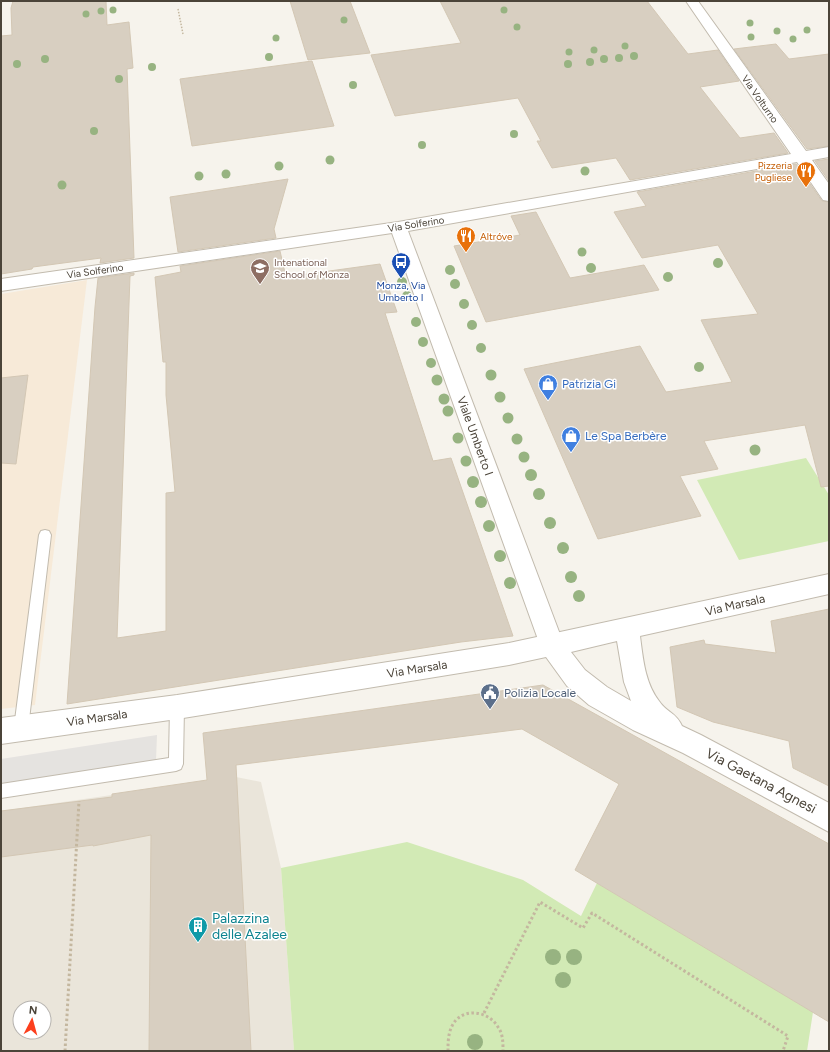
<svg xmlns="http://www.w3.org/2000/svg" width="830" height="1052" font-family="Figtree,sans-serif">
<rect width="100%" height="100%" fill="#f6f3ec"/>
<path fill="#eae5da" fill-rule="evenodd" d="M236 777 261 782 281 868 294 1051H1V811ZM20 1008H44V1032H20Z"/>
<path fill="#f7ead8" d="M87 280 35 705 1 709V294Z"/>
<path fill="#d2eab5" d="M806 458 829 495V541L739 560 697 480Z
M407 842 523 880 581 916 597 883 813 1012 807 1051H294L281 868Z"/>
<path fill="#e5e3e0" d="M157 735 156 760 1 784V759Z"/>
<path fill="#d8cfc1" stroke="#d3c7b4" d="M13 1H106L107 25 129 22 133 68 127 69 134 258 100 263 101 258 33 267 32 269 1 274V36L12 35 11 8Z
M290 1H350L370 53 308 60Z
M440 1H647L688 54 718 50 739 81 700 87 740 138 774 133 788 153 630 180 616 158 552 168 537 141H541L518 98 395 116 371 55 461 43Z
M776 44 789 59 829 54V146L807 149 734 49Z
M312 61 334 126 192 146 180 79Z
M829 159V181L815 161Z
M796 164 822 201 829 202V486L821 487 805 425 704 441 718 469 680 476 701 516 598 539 524 369 640 346 666 392 732 382 701 320 758 314 718 245 642 258 614 212 646 206 637 192Z
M288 179 274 229 276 238 178 252 170 197Z
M536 212 570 278 644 265 659 290 486 322 454 246 520 235 511 216Z
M280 251 286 277 380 264 397 312 385 313 433 461 451 458 513 636 461 642 67 704 95 307 98 278 134 273V275L130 276 117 638 166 631V493L175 492 166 395V362H163L155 277 181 272 180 266Z
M28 375 16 464 1 463V378Z
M829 609V786L793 768 789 741 713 722 677 707 670 647 704 640 705 644 776 653 771 621Z
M543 685 829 844V1022L575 870 619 784 522 729 236 765 251 1051H149L151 835 93 846V845L1 857V811L112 797V794L207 780 203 733Z"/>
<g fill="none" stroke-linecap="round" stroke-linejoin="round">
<g stroke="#c2bbae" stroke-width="2">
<path id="service" d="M45 530 49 531 51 535 28 728 26 733 21 735 16 733 14 728 39 535 41 531Z
M177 700 182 702 184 707 183 764 181 769 176 771 1 798V784L169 758 170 707 172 702Z"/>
</g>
<g stroke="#c2bbae" stroke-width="2">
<path id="minor" d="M686 1H698L806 151 829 147V157L812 160 829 184V201L823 200 797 162 408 231 564 645 561 653 552 656 543 653 540 645 392 233 1 291V279L398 222 791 154Z"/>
</g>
<g stroke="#c2bbae" stroke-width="2">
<path id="tertiary" d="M829 574V594L640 636C643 659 645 683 659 701 667 713 676 712 682 726L701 735 829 803V832L683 753 633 730 589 705 567 686 546 657 509 665 177 719 1 744V718L177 695 509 643ZM617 641 624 682 631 701 607 687 585 670 571 652Z"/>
</g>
<path stroke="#c4b79f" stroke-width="1.5" stroke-dasharray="1.5 1.5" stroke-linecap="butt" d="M178 9 183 34"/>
<path stroke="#c4b79f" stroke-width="3" stroke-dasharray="2.5 2.5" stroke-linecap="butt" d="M484 1013 540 902 583 928 592 913 788 1036 783 1051
M65 1051 79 801
M448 1051C448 1043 448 1034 452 1026 461 1007 488 1010 498 1027 503 1034 503 1042 503 1051"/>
<use href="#service" fill="#fff" fill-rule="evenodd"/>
<use href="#minor" fill="#fff" fill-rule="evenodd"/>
<use href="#tertiary" fill="#fff" fill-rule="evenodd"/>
</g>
<g fill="#97b381">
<circle cx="113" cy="10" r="3.5"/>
<circle cx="504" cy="10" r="3.5"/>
<circle cx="101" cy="11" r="3.5"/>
<circle cx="86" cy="14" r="3.5"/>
<circle cx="344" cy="20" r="3.5"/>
<circle cx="750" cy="23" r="3.5"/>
<circle cx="517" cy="27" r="3.5"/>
<circle cx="807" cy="30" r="3.5"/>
<circle cx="777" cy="31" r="3.5"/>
<circle cx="751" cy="37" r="3.5"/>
<circle cx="276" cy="38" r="3.5"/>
<circle cx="793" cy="39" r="3.5"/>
<circle cx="625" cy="46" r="3.5"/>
<circle cx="594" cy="50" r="3.5"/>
<circle cx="569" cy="52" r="3.5"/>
<circle cx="634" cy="56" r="4"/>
<circle cx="269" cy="57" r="4"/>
<circle cx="619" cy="58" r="4"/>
<circle cx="45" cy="59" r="4"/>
<circle cx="604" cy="59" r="4"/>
<circle cx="590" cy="62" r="4"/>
<circle cx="17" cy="64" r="4"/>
<circle cx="568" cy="64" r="4"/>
<circle cx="152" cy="67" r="4"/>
<circle cx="119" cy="79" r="4"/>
<circle cx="353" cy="85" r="4"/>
<circle cx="94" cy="131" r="4"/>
<circle cx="514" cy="134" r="4"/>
<circle cx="422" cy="145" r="4"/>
<circle cx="330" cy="160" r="4.5"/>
<circle cx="279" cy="166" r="4.5"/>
<circle cx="585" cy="171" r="4.5"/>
<circle cx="226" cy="174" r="4.5"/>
<circle cx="199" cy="176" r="4.5"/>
<circle cx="62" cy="185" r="4.5"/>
<circle cx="582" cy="252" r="4.5"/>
<circle cx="718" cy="263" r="5"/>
<circle cx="591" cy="268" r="5"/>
<circle cx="450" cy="270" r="5"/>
<circle cx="668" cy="277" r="5"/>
<circle cx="402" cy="282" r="5"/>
<circle cx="455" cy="284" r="5"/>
<circle cx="407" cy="296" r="5"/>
<circle cx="464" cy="304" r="5"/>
<circle cx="416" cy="322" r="5"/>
<circle cx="472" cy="325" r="5"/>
<circle cx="423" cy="342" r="5"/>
<circle cx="481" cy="348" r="5"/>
<circle cx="431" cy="363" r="5"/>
<circle cx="699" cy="367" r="5"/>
<circle cx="491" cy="375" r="5.5"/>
<circle cx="437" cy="380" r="5.5"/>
<circle cx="500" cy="397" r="5.5"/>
<circle cx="444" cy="399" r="5.5"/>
<circle cx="448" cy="411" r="5.5"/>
<circle cx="508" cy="418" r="5.5"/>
<circle cx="458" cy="438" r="5.5"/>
<circle cx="517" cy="439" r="5.5"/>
<circle cx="755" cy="450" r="5.5"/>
<circle cx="524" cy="457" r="5.5"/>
<circle cx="466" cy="461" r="5.5"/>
<circle cx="531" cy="475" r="6"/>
<circle cx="473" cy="482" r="6"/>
<circle cx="539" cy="494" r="6"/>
<circle cx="481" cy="502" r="6"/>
<circle cx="550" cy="523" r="6"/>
<circle cx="489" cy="526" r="6"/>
<circle cx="563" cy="548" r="6"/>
<circle cx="500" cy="556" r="6"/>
<circle cx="571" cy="577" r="6"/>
<circle cx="510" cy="583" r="6"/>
<circle cx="579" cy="596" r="6"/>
<circle cx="553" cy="957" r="8"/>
<circle cx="574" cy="957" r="8"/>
<circle cx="563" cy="980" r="8"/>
<circle cx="475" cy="1042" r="8"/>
</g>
<defs>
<g id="restaurant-pin" transform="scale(1)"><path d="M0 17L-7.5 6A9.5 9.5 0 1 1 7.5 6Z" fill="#e8710a" stroke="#fff"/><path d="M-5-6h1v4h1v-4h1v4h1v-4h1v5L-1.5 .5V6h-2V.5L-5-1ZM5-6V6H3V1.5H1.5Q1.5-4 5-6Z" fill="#fff"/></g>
<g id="bus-pin" transform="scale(1)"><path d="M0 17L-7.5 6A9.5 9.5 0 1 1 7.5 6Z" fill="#1a4fb4" stroke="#fff"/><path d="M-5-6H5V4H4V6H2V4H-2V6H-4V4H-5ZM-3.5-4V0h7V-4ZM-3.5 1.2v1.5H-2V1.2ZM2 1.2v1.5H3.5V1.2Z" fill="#fff"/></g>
<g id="school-pin" transform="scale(1)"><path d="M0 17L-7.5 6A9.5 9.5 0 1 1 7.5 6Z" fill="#8d6e63" stroke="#fff"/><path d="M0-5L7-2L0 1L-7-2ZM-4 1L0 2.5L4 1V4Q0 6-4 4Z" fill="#fff"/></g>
<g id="shop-pin" transform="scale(1)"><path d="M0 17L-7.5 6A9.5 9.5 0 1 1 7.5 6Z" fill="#3f7fe0" stroke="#fff"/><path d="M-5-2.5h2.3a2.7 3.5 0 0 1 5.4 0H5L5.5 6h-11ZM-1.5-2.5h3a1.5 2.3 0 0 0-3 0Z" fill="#fff"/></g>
<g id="civic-pin" transform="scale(1)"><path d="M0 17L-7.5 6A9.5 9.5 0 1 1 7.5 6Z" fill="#5c6f8a" stroke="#fff"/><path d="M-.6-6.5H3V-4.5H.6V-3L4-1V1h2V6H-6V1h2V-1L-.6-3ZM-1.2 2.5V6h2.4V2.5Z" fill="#fff"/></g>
<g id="building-pin" transform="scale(1)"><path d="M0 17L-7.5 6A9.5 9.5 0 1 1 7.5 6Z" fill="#0f9aa8" stroke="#fff"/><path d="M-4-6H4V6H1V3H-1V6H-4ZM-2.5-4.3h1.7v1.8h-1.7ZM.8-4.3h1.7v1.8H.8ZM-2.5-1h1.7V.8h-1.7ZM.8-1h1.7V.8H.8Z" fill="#fff"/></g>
</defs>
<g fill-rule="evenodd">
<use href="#restaurant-pin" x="806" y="171"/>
<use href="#restaurant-pin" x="466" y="236"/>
<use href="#bus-pin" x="401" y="262"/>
<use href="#school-pin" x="260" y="268"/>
<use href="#shop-pin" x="548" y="384"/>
<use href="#shop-pin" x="571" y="436"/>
<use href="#civic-pin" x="490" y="693"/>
<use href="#building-pin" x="198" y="926"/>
</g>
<g text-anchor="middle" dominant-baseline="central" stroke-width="3" stroke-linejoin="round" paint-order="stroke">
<g font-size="10" fill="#4b4439" stroke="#fff">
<text transform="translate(760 99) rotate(55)">Via Volturno</text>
<text transform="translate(416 224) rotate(-9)">Via Solferino</text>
<text transform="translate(95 271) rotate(-8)">Via Solferino</text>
</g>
<g font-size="10" fill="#c56008" stroke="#fff" text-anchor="end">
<text x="792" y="165">Pizzeria<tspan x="792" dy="12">Pugliese</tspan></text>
<text x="480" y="236" text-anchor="start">Altróve</text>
</g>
<g font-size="10" fill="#785e54" stroke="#fff" text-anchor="start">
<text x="274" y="262">Intenational<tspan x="274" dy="12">School of Monza</tspan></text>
</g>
<g font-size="10" fill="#164399" stroke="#fff">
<text x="401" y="285">Monza, Via<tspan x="401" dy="12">Umberto I</tspan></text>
</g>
<g font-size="12" fill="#366cbe" stroke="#fff" text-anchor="start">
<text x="562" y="384">Patrizia Gi</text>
<text x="585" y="436">Le Spa Berbère</text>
</g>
<g font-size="12" fill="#4b4439" stroke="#fff">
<text transform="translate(475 436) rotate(70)">Viale Umberto I</text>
<text transform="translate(735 605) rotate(-13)">Via Marsala</text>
<text transform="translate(417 669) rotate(-9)">Via Marsala</text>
<text transform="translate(97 718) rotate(-8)">Via Marsala</text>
</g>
<g font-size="12" fill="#4e5e75" stroke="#fff" text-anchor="start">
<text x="504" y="693">Polizia Locale</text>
</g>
<g font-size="14" fill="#4b4439" stroke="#fff">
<text transform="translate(761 781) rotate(28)">Via Gaetana Agnesi</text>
</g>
<g font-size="14" fill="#0d838f" stroke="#fff" text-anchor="start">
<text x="212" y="918">Palazzina<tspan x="212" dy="16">delle Azalee</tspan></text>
</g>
</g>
<rect width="830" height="1052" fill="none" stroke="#4b4439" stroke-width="4"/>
<g transform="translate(32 1020) rotate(6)"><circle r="19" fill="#ffffff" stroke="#b7b4b0"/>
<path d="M0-3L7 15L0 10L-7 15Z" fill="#fc3f1d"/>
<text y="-6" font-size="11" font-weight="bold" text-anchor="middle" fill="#4b4439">N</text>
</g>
</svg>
